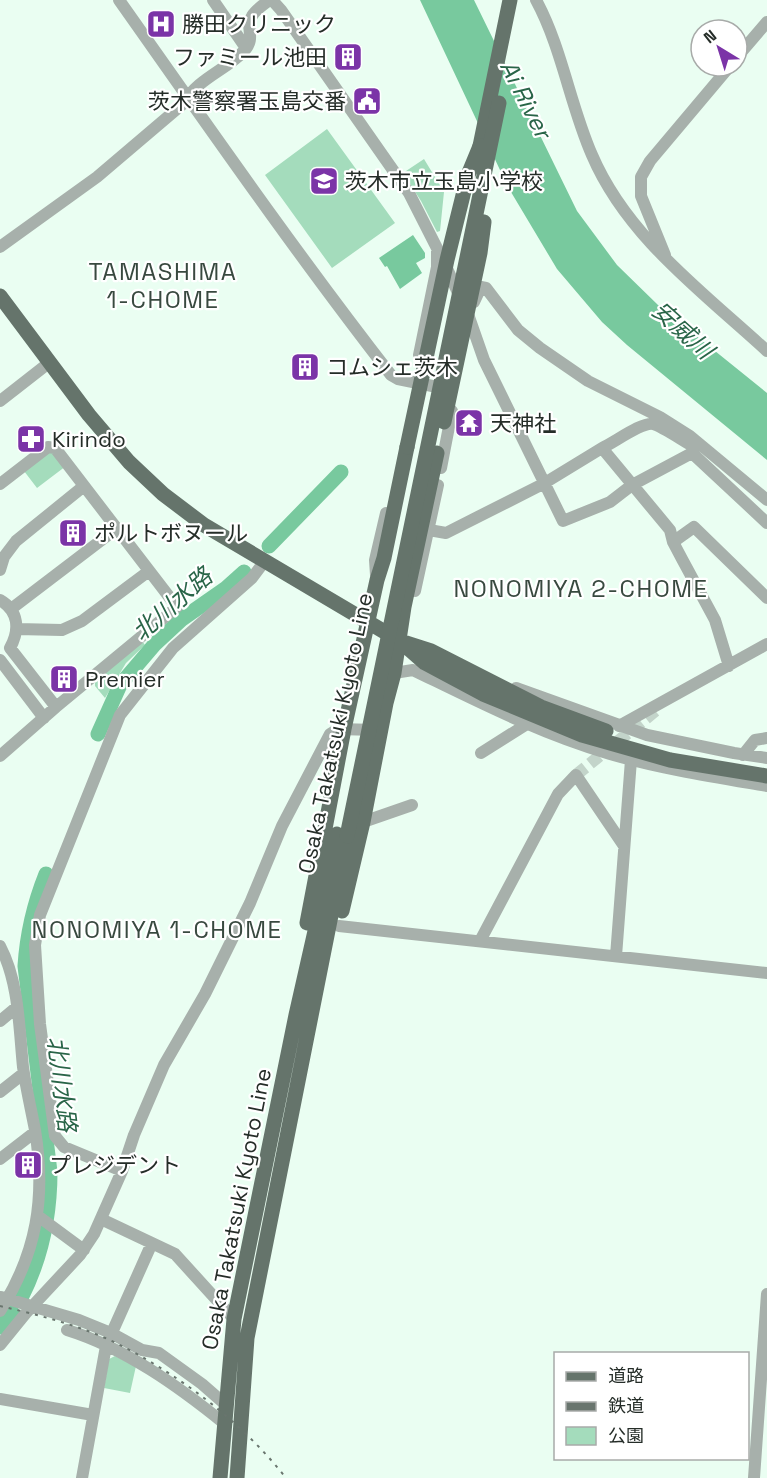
<svg xmlns="http://www.w3.org/2000/svg" width="767" height="1478" font-family="'Space Grotesk','Noto Sans JP',sans-serif">
<rect width="100%" height="100%" fill="#eafef2"/>
<path fill="#a4dcbc" d="M327 129 395 223 332 268 265 175Z
M424 159 444 192 440 231 437 232 421 201 403 173Z
M49 452H55L66 466 37 488 24 471Z
M142 641 145 645 126 663 105 698 95 686V680Z
M115 1356 136 1366 130 1393 104 1388 109 1359Z"/>
<path fill="#78c99e" d="M420 0H474L577 211 617 265 658 305 767 393V460L627 345 602 322 557 269 508 187Z
M413 235 425 253V258L416 263 422 273 400 289 387 266 385 267 379 258Z"/>
<g fill="none" stroke-linecap="round" stroke-linejoin="round">
<path stroke="#78c99e" stroke-width="15" d="M269 546 341 472
M98 734 120 685 155 644 182 619 225 589 244 572
M21 1298C42 1257 50 1217 50 1172L25 966C27 934 34 904 46 874
M0 1327 12 1312"/>
<path stroke="#c3d4ca" stroke-width="12" stroke-dasharray="12 6" stroke-linecap="butt" d="M576 775 659 708"/>
<path stroke="#a7b0ab" stroke-width="12" d="M119 0C208 126 296 253 391 375L398 379 447 389
M213 0 246 48
M272 0 281 10 409 193 444 262 469 317 484 360 563 521 610 502 632 485 692 453 767 523
M536 0C562 48 570 105 592 155 627 237 703 292 767 351
M737 57 767 22
M0 247 97 177 184 103C197 79 226 70 244 51 257 37 244 28 252 16 256 9 264 5 269 0
M665 255 641 196V177L650 161 730 66
M474 302 481 287 486 288 518 330 540 348 588 381 660 417 690 436 767 500
M419 355 437 267V251
M0 401 50 362
M602 448C614 443 641 422 653 424 661 426 682 440 691 445
M441 468 452 411
M0 484 48 447 55 448 177 607 56 707 0 756
M429 530 446 533 543 484 602 448 670 530 673 542 682 559 715 620 729 666
M673 542 694 527 767 598
M0 570 4 557 16 541 84 486
M376 575 375 560 386 513
M415 591 438 485
M0 600C19 611 20 630 10 648L56 707
M11 609 116 529
M17 629 62 630 82 621 149 571
M0 660 44 718
M394 673 413 670C477 701 541 734 610 754 662 769 714 777 767 786
M516 688 647 735 734 753 767 758
M619 726 767 644
M481 753 527 724
M743 755 755 740 767 738
M363 822 412 805
M339 926 767 973
M480 941 558 794 576 775 624 846
M0 946C19 982 19 1027 23 1067 26 1088 31 1109 35 1130 46 1197 37 1253 0 1311
M616 956 631 760
M0 1021 17 1007
M0 1092 24 1073
M0 1159 35 1132
M122 1171 64 1147 55 1136 40 1024 35 945 40 915 120 715 173 648 252 578 264 562
M38 1216 84 1250
M101 1219 175 1254 234 1319
M1 1297 79 1320 111 1333 142 1350 159 1353 202 1384 226 1405
M67 1330C125 1348 178 1386 225 1424
M0 1345 26 1313 80 1255 94 1234 122 1171 134 1135 164 1065 205 994 250 903 282 826 330 734 338 729 376 730
M0 1399 93 1415
M82 1478 106 1346 152 1243
M754 1478 767 1294"/>
<path stroke="#65746b" stroke-width="15" d="M480 146 510 0
M0 296 89 415 129 462 163 494 204 525 400 641 425 663 483 694 582 735 670 760 767 776
M406 643 431 651 541 707 606 731
M342 911 363 822 386 703 394 673 404 607 437 453
M307 923 344 729 377 580 384 558 407 447
M220 1478 234 1319 296 1015 337 834
M237 1478 247 1338 345 845"/>
<path stroke="#69756e" stroke-width="2" stroke-dasharray="3 6" stroke-linecap="butt" d="M0 1306C39 1315 82 1326 118 1344 181 1376 242 1422 286 1478"/>
<path stroke="#65746b" stroke-width="15" d="M444 422 480 253 484 222
M407 447 447 260 468 175 480 146
M347 836 499 103"/>
</g>
<defs>
<g id="hospital-square" transform="scale(1.5)"><rect x="-9" y="-9" width="18" height="18" rx="4" fill="#7b34a7" stroke="#fff"/><path d="M-5-5h3v3.5h4V-5h3V5h-3V1.5h-4V5h-3Z" fill="#fff"/></g>
<g id="building-square" transform="scale(1.5)"><rect x="-9" y="-9" width="18" height="18" rx="4" fill="#7b34a7" stroke="#fff"/><path d="M-4-6H4V6H1V3H-1V6H-4ZM-2.5-4.3h1.7v1.8h-1.7ZM.8-4.3h1.7v1.8H.8ZM-2.5-1h1.7V.8h-1.7ZM.8-1h1.7V.8H.8Z" fill="#fff"/></g>
<g id="civic-square" transform="scale(1.5)"><rect x="-9" y="-9" width="18" height="18" rx="4" fill="#7b34a7" stroke="#fff"/><path d="M-.6-6.5H3V-4.5H.6V-3L4-1V1h2V6H-6V1h2V-1L-.6-3ZM-1.2 2.5V6h2.4V2.5Z" fill="#fff"/></g>
<g id="school-square" transform="scale(1.5)"><rect x="-9" y="-9" width="18" height="18" rx="4" fill="#7b34a7" stroke="#fff"/><path d="M0-5L7-2L0 1L-7-2ZM-4 1L0 2.5L4 1V4Q0 6-4 4Z" fill="#fff"/></g>
<g id="temple-square" transform="scale(1.5)"><rect x="-9" y="-9" width="18" height="18" rx="4" fill="#7b34a7" stroke="#fff"/><path d="M0-6L5-2H3V0L6.5 2.5H4V6H1.5V3h-3V6H-4V2.5H-6.5L-3 0V-2H-5Z" fill="#fff"/></g>
<g id="pharmacy-square" transform="scale(1.5)"><rect x="-9" y="-9" width="18" height="18" rx="4" fill="#7b34a7" stroke="#fff"/><path d="M-2-6h4v4h4v4h-4v4h-4v-4h-4v-4h4Z" fill="#fff"/></g>
</defs>
<g fill-rule="evenodd">
<use href="#hospital-square" x="161" y="24"/>
<use href="#building-square" x="348" y="57"/>
<use href="#civic-square" x="367" y="101"/>
<use href="#school-square" x="324" y="181"/>
<use href="#building-square" x="305" y="367"/>
<use href="#temple-square" x="469" y="423"/>
<use href="#pharmacy-square" x="31" y="439"/>
<use href="#building-square" x="73" y="533"/>
<use href="#building-square" x="64" y="679"/>
<use href="#building-square" x="28" y="1165"/>
</g>
<g text-anchor="middle" dominant-baseline="central" stroke-width="4.5" stroke-linejoin="round" paint-order="stroke">
<g font-size="22" fill="#252d28" stroke="#fff" text-anchor="start">
<text x="182" y="24">勝田クリニック</text>
<text x="327" y="57" text-anchor="end">ファミール池田</text>
<text x="346" y="101" text-anchor="end">茨木警察署玉島交番</text>
<text x="345" y="181">茨木市立玉島小学校</text>
<text x="326" y="367">コムシェ茨木</text>
<text x="490" y="423">天神社</text>
<text x="52" y="439">Kirindo</text>
<text x="94" y="533">ポルトボヌール</text>
<text x="85" y="679">Premier</text>
<text x="49" y="1165">プレジデント</text>
</g>
<g font-size="22" fill="#252d28" stroke="#fff">
<text transform="translate(335 733) rotate(-78)">Osaka Takatsuki Kyoto Line</text>
<text transform="translate(236 1209) rotate(-79)">Osaka Takatsuki Kyoto Line</text>
</g>
<g font-size="24" font-style="italic" fill="#296548" stroke="#fff">
<text transform="translate(526 99) rotate(63)">Ai River</text>
<text transform="translate(683 330) rotate(42)">安威川</text>
<text transform="translate(172 604) rotate(-41)">北川水路</text>
<text transform="translate(62 1084) rotate(83)">北川水路</text>
</g>
<g font-size="24" letter-spacing="1.5" fill="#38493f" stroke="#fff">
<text x="163" y="271">TAMASHIMA<tspan x="163" dy="28">1-CHOME</tspan></text>
<text x="581" y="588">NONOMIYA 2-CHOME</text>
<text x="157" y="929">NONOMIYA 1-CHOME</text>
</g>
</g>
<rect x="554" y="1352" width="195" height="108" fill="#ffffff" stroke="#a8aba9" stroke-width="1.5"/>
<rect x="566" y="1372" width="30" height="9" fill="#65746b" stroke="#a8aba9" stroke-width="1.5"/>
<text x="608" y="1382" font-size="18" fill="#252d28">道路</text>
<rect x="566" y="1402" width="30" height="9" fill="#69756e" stroke="#a8aba9" stroke-width="1.5"/>
<text x="608" y="1412" font-size="18" fill="#252d28">鉄道</text>
<rect x="566" y="1427" width="30" height="18" fill="#a4dcbc" stroke="#a8aba9" stroke-width="1.5"/>
<text x="608" y="1442" font-size="18" fill="#252d28">公園</text>
<g transform="translate(719 48) rotate(322)"><circle r="28" fill="#ffffff" stroke="#a8aba9" stroke-width="1.5"/>
<path d="M0-4.5L10 22L0 15L-10 22Z" fill="#7b34a7"/>
<text y="-9" font-size="16" font-weight="bold" text-anchor="middle" fill="#252d28">N</text>
</g>
</svg>
